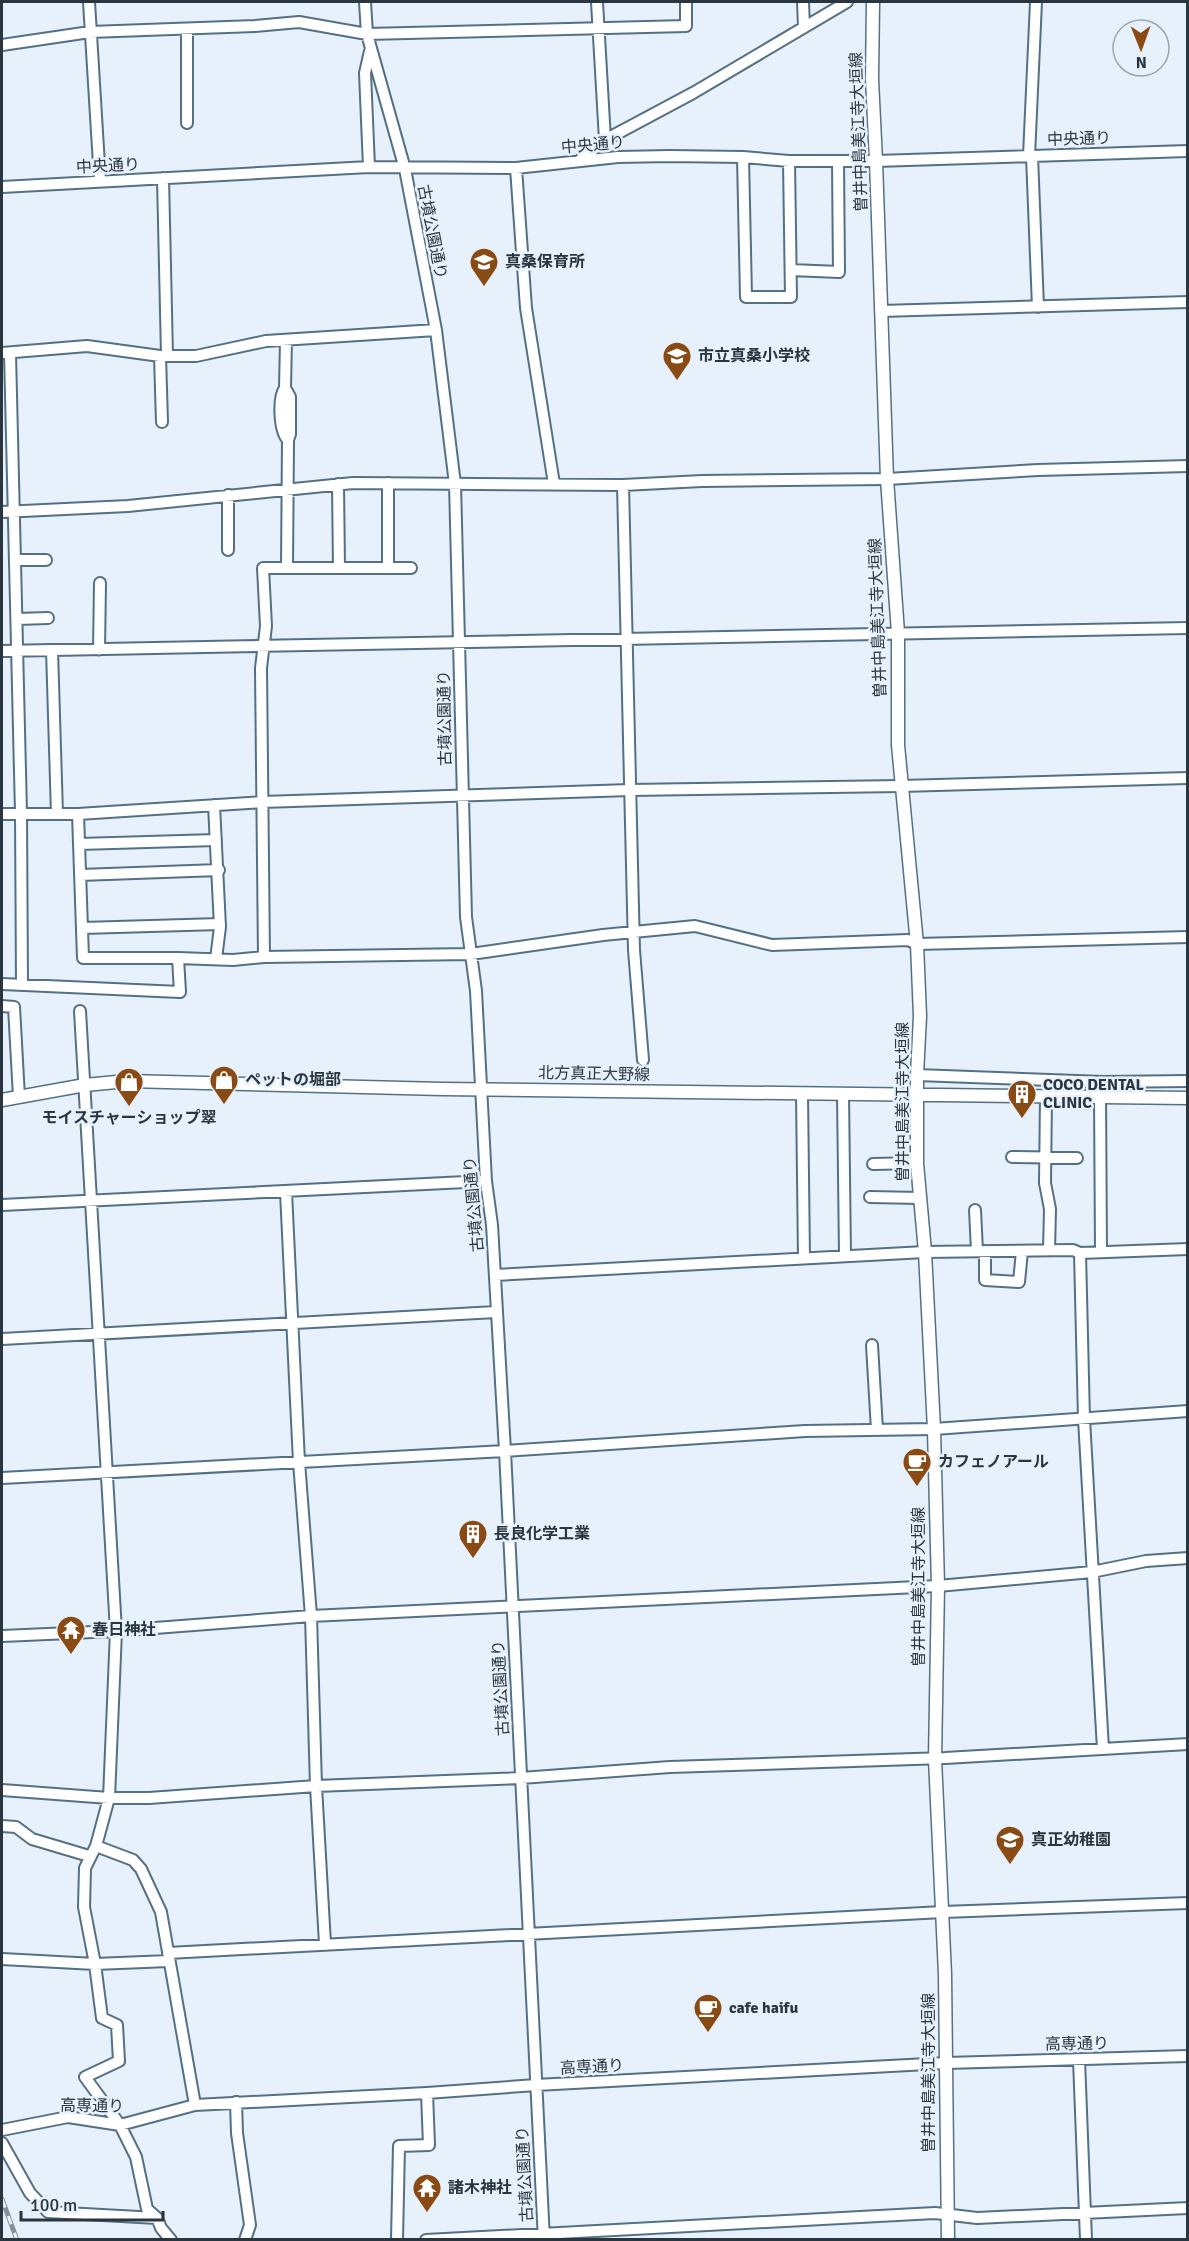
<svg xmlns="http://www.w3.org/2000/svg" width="1189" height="2241" font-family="Signika,'Noto Sans JP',sans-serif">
<rect width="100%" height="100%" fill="#e6f1fb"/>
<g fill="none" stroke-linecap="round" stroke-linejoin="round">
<g stroke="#557084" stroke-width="14">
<path id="minor" d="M89 2 100 181
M365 2 367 34 405 169 436 330 455 484 466 917 476 991 486 1181 492 1225 505 1451 544 2240
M597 2 605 140
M803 2 804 27
M187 30V123
M2 45 90 32 255 26 299 22 367 34 686 26V2
M1029 156 1036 2
M1032 156 1038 307
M743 157 746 297H791L789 161
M579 161 605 140 693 93 847 2
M369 167 365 73 370 51
M516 168 526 308 554 484
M163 178 167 355
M2 187 369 167 516 168 618 157 670 156 743 157 789 161H876L1188 151
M791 270 839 272 838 161
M881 311 1188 302
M286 340 285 388 290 397V434L288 440 287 568
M2 353 87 346 160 356H196L266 341 436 330
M10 353 21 813 22 985
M160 356 162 422
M285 388C278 397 279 431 288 440
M388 483V568
M338 484 339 568
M623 485 634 950 643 1060
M2 512 128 506 353 483 623 485 702 481 887 479 1038 470 1188 466
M228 550V495
M15 560H46
M17 619 48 618
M52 650 57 814
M99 650 100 583
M2 651 1188 628
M214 805 220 927 216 959
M2 814H78L262 802 630 790 901 786 1188 778
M78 814 83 958H178
M79 844 216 840
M80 875 219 870
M82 928 220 924
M264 957 261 668 266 626 263 568H411
M2 984 180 992 178 958 233 960 264 957 471 954 603 935 695 926 772 945 908 940 917 944 1188 937
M2 1006 14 1007 19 1097
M80 1011 116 1631 109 1798 96 1846 85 1868 84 1907 95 1964 102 2018 117 2025 119 2061 85 2077 120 2125 136 2157 147 2209 157 2218 161 2228 171 2240
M917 1075 1104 1082 1188 1081
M802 1094 804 1258
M843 1094 845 1256
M1046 1096 1045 1183 1050 1209 1049 1250
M1100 1096 1101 1252
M1012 1157 1077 1158
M873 1164 917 1163
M286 1192 299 1462 311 1616 316 1786 325 1944
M870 1197 920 1198
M2 1205 486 1181
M975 1210 977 1251
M985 1251V1280L1019 1282 1022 1251
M495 1275 925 1252 1073 1250 1080 1253
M2 1339 496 1312
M872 1345 877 1430
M2 1478 505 1451 805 1431 934 1429 1188 1411
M2 1636 116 1631 311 1616 938 1586 1092 1572 1146 1561 1188 1558
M1103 1749 1084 1419 1080 1253 1188 1249
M2 1790 109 1798H149L316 1786 521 1778 670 1767 945 1758 1188 1744
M2 1826 16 1827 32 1839 89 1856
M96 1846 133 1860 141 1869 161 1912 195 2105
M168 1953 943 1912 1188 1903
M2 1959 95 1964 169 1961
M1079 2060 1086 2240
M236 2102 237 2133 250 2225 245 2240
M2 2130 68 2117 120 2125 195 2105 427 2093 536 2085 946 2063 1188 2056
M2 2143 30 2193 48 2212 157 2218
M397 2240 399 2146 429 2145 427 2093
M426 2240 935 2213 977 2218 1188 2208"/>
</g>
<g stroke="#557084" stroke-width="15">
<path id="major" d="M873 2 872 79 876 161 887 479 898 633V745L917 944 920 1016 917 1075V1163L925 1252 934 1429 938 1586 935 1759 945 1974 948 2240
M2 1100 85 1085 127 1081 442 1089 1188 1098"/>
</g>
<use href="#minor" stroke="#fff" stroke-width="10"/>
<use href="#major" stroke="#fff" stroke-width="12"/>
<g stroke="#849099" stroke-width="5">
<path id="rail" d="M2 2199 17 2240"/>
</g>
<use href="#rail" stroke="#e6f1fb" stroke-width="3" stroke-dasharray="9" stroke-linecap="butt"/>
</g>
<defs>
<g id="school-pin" transform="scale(1.5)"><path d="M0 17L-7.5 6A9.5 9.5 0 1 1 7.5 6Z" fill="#8a4a13" stroke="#e6f1fb"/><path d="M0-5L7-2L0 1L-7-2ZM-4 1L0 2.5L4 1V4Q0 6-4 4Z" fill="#fff"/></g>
<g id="shop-pin" transform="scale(1.5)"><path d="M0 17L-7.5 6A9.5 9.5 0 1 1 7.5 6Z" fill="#8a4a13" stroke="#e6f1fb"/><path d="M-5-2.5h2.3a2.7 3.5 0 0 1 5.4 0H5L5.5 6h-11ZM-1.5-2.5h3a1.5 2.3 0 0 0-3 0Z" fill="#fff"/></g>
<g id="building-pin" transform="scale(1.5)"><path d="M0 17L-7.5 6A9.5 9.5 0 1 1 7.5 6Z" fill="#8a4a13" stroke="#e6f1fb"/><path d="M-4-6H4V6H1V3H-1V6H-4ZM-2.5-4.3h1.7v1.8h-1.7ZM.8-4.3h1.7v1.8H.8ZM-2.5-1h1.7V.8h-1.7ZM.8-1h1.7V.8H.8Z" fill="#fff"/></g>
<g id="cafe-pin" transform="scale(1.5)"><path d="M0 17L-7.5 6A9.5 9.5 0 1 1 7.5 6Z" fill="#8a4a13" stroke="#e6f1fb"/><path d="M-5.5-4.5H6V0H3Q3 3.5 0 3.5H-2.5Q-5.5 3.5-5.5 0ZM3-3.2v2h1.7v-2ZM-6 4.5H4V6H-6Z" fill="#fff"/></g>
<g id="temple-pin" transform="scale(1.5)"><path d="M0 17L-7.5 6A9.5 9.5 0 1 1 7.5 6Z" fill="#8a4a13" stroke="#e6f1fb"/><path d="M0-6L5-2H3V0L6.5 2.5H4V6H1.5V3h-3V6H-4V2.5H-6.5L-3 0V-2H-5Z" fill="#fff"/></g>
</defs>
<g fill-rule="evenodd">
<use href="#school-pin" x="484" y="262"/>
<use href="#school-pin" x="677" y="356"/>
<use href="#shop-pin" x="224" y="1080"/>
<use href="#shop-pin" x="129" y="1082"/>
<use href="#building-pin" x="1022" y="1094"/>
<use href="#cafe-pin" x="917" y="1462"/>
<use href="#building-pin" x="473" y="1534"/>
<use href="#temple-pin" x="71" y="1630"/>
<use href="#school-pin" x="1010" y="1840"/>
<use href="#cafe-pin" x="708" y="2008"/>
<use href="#temple-pin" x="427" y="2188"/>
</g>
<g text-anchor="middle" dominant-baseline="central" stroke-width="5" stroke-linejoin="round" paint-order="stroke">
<g font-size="16" fill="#2a363f" stroke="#e6f1fb">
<text transform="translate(859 132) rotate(-92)">曽井中島美江寺大垣線</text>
<text transform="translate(1079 139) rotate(-2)">中央通り</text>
<text transform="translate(593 145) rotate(-5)">中央通り</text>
<text transform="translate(108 166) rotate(-3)">中央通り</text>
<text transform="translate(432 232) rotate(79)">古墳公園通り</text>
<text transform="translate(878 618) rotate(-92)">曽井中島美江寺大垣線</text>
<text transform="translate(445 718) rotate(-91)">古墳公園通り</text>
<text transform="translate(594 1074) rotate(1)">北方真正大野線</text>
<text transform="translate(903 1102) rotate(-90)">曽井中島美江寺大垣線</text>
<text transform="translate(474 1204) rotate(-95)">古墳公園通り</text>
<text transform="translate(919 1587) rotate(-90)">曽井中島美江寺大垣線</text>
<text transform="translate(501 1688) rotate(-93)">古墳公園通り</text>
<text transform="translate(1077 2044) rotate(-1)">高専通り</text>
<text transform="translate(592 2067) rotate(-3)">高専通り</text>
<text transform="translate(929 2073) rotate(-90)">曽井中島美江寺大垣線</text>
<text transform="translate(92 2106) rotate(1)">高専通り</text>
<text transform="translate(525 2174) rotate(-93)">古墳公園通り</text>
</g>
<g font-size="16" font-weight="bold" fill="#2a363f" stroke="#e6f1fb" text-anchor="start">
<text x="505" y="262">真桑保育所</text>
<text x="698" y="356">市立真桑小学校</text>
<text x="245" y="1080">ペットの堀部</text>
<text x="1043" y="1085">COCO DENTAL<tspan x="1043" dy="18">CLINIC</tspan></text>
<text x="129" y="1118" text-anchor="middle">モイスチャーショップ翠</text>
<text x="938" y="1462">カフェノアール</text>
<text x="494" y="1534">長良化学工業</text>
<text x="92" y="1630">春日神社</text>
<text x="1031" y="1840">真正幼稚園</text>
<text x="729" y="2008">cafe haifu</text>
<text x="448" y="2188">諸木神社</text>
</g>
</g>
<rect width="1189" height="2241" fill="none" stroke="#2a363f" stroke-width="6"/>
<g transform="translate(1141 48) rotate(179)"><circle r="28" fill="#e6f1fb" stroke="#9ba6b0" stroke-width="1.5"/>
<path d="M0-4.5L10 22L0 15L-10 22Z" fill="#8a4a13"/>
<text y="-9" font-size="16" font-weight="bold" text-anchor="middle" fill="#2a363f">N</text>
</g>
<path d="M21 2211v9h142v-9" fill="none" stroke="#2a363f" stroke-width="3"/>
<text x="30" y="2211" font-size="18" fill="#2a363f" stroke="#e6f1fb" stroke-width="4.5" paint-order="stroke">100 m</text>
</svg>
